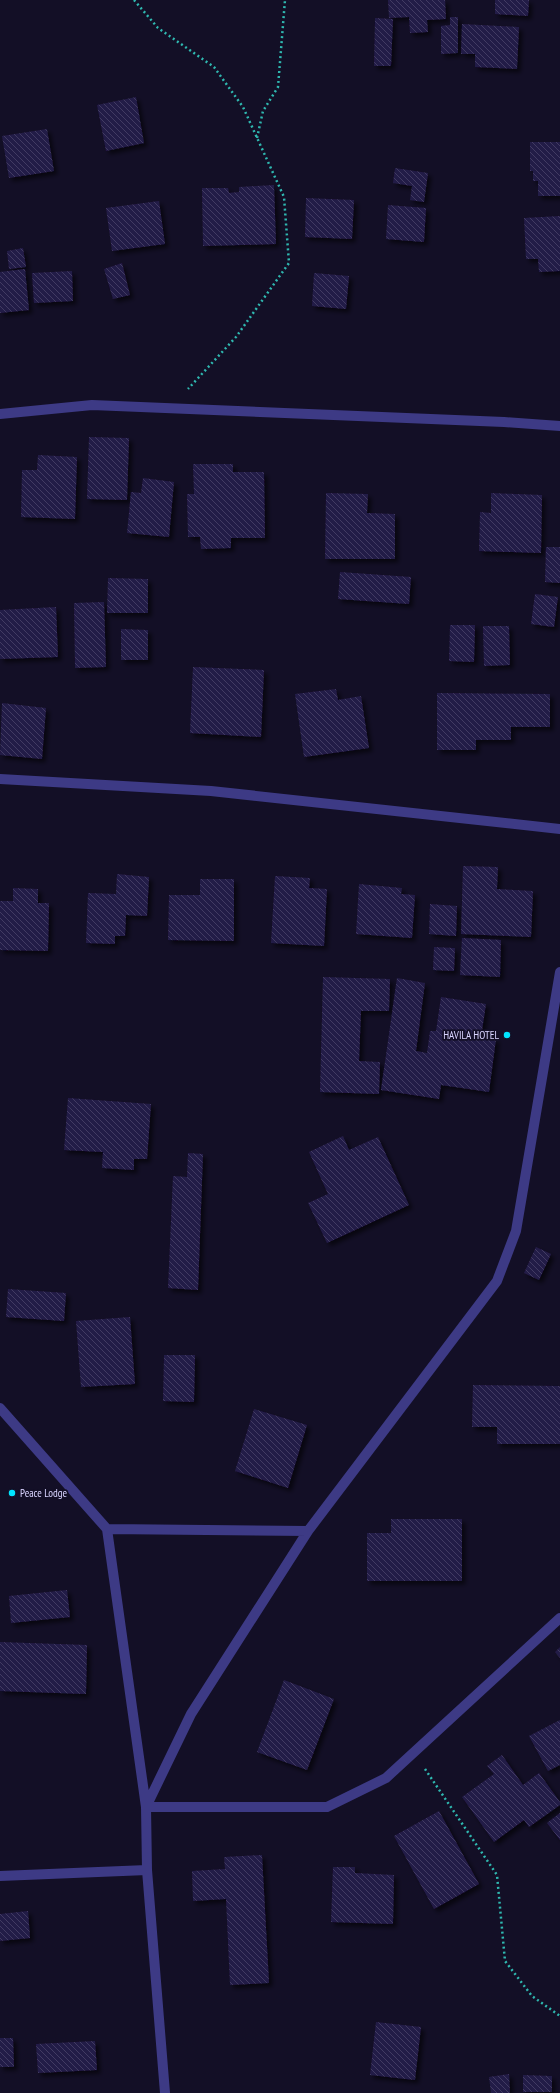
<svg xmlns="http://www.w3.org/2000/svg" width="560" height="2093" font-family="'PT Sans Narrow',sans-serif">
<defs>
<pattern id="building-back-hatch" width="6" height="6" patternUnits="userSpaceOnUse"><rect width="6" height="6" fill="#241b47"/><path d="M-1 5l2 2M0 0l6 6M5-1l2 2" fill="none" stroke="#433b63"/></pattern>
<filter id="shadow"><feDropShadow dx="3.5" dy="3.5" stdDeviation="2" flood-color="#0009"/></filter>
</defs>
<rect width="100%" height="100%" fill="#130f26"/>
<path fill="url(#building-back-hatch)" filter="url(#shadow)" d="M388 0H445L446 19 427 20 428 32 410 33 409 17 389 18Z
M495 0H529L528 16 495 14Z
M450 17H458V53L441 54V26L450 25Z
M375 18 393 19 391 66H374Z
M462 24 519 27 517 69 475 67V54H461Z
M136 97 144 143 106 151 97 105Z
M47 129 54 171 9 178 2 136Z
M530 142H560V196H538V181H533V171H530Z
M395 168 428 173 424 202 410 200 412 186 393 183Z
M274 185 276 244 203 246 202 188H228L229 193 239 192V187Z
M306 198 354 200 352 239 305 237Z
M159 201 165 244 112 251 106 208Z
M388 205 426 208 424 242 386 239Z
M560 216V271L539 272 538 259H526L524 218Z
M23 248 26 267 9 269 7 251Z
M122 263 130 295 113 299 104 269Z
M25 269 29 310 0 313V272Z
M72 271 73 301 34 303 32 273Z
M314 273 349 276 346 309 312 306Z
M89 437 129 438 127 500 87 499Z
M38 455 77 457 75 519 21 517 22 470H37Z
M193 464H233V472H264L265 538H231V548L201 549 200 537H188L187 494H194Z
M143 478 174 482 169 537 127 533 131 492 141 493Z
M326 493 368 494 367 513 395 514V559H325Z
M491 493 542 495 541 553 479 551 480 512 491 513Z
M546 547H560V583L545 582Z
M340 572 411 577 409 604 338 599Z
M108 578 148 579V613H107Z
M535 594 558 597 554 627 531 624Z
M104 602 106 667 75 668 74 603Z
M56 607 58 657 0 659V610Z
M450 625H475L474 662 449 661Z
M483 626H509L510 665 484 666Z
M121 629 148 630V660H121Z
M193 667 264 670 261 737 190 733Z
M336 689 338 700 361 696 369 748 304 757 295 694Z
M437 693 550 694V727H511V740H476V750H437Z
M2 703 46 708 42 759 0 755Z
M463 866 498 867 497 889 533 891 531 937 461 934Z
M117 874 149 877 147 916 126 915 125 936H115V944L86 943 88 893 116 894Z
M275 876 310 878 309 888 327 889 324 946 271 943Z
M200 879H234V941L168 940 169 895H200Z
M359 884 402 888 401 894 415 895 412 938 356 934Z
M13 888 38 889V903H49L48 951 0 950V901H13Z
M430 904 457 906 456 936 429 934Z
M462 938 501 940 500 977 460 975Z
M434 947 455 948 454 971 433 970Z
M323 977 390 979 389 1011H361L359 1061 380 1062 379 1094 320 1092Z
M397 978 425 983 416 1051 427 1053 430 1031H436L441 997 486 1004 481 1037 496 1039 489 1092 441 1085 439 1099 381 1090Z
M68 1098 151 1104 147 1159H134V1170L102 1168 103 1152 64 1150Z
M343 1136 349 1150 378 1137 409 1205 327 1243 308 1203 328 1194 309 1152Z
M188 1153 203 1154 198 1290 168 1288 173 1176 187 1177Z
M536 1247 551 1254 539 1280 524 1273Z
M8 1289 66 1293 64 1321 6 1317Z
M130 1317 135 1384 81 1387 76 1321Z
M164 1355H195L194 1402 163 1401Z
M473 1385 560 1386V1444H497V1427H472Z
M254 1409 307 1425 288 1488 235 1471Z
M391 1519H462V1581H367V1533H391Z
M67 1590 70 1617 11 1623 9 1596Z
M0 1642 87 1645 86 1694 0 1691Z
M560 1647V1658L555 1652Z
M284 1680 334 1699 307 1770 257 1752Z
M560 1720V1765L548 1771 529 1736Z
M502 1755 523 1785 539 1773 560 1802V1805L529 1827 524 1820 494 1842 462 1797 494 1774 487 1766Z
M439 1811 479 1884 434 1909 394 1836Z
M560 1813V1840L547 1823Z
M262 1855 269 1983 230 1985 226 1899 193 1901 192 1871 225 1869 224 1857Z
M333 1867H355V1873L394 1875 393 1924 331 1922Z
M28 1911 30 1938 0 1941V1914Z
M376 2022 421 2027 415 2080 370 2075Z
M0 2038H13L14 2067H0Z
M95 2041 97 2070 38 2073 36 2044Z
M509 2074 510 2093H491L489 2077Z
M523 2075 552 2076V2092H523Z"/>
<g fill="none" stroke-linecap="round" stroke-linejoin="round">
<path stroke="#2fb8b0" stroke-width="2.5" stroke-dasharray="2 3" stroke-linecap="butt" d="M134 0 158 28 214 67 243 107 284 197 289 263 236 337 188 389
M257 138 263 111 278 87 285 0
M425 1769 497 1875 505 1961 532 1996 560 2016"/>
<path stroke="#3d3a85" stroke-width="10" d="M0 414 92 405 504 422 560 426
M0 779 211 791 560 829
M0 1408 107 1529 308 1531
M107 1529 146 1807H327L386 1778 560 1618
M0 1876 147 1870
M165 2093 147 1870 146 1807 191 1714 308 1531 497 1281 516 1231 560 972"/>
</g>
<g fill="#00e5ff" stroke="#130f26" stroke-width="1.5">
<circle cx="507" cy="1035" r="4"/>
<circle cx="12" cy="1493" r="4"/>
</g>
<g text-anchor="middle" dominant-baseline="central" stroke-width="3.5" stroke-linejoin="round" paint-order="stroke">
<g font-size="11" fill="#d9d4ff" stroke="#130f26" text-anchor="end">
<text x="499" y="1035">HAVILA HOTEL</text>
<text x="20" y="1493" text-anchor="start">Peace Lodge</text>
</g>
</g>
</svg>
